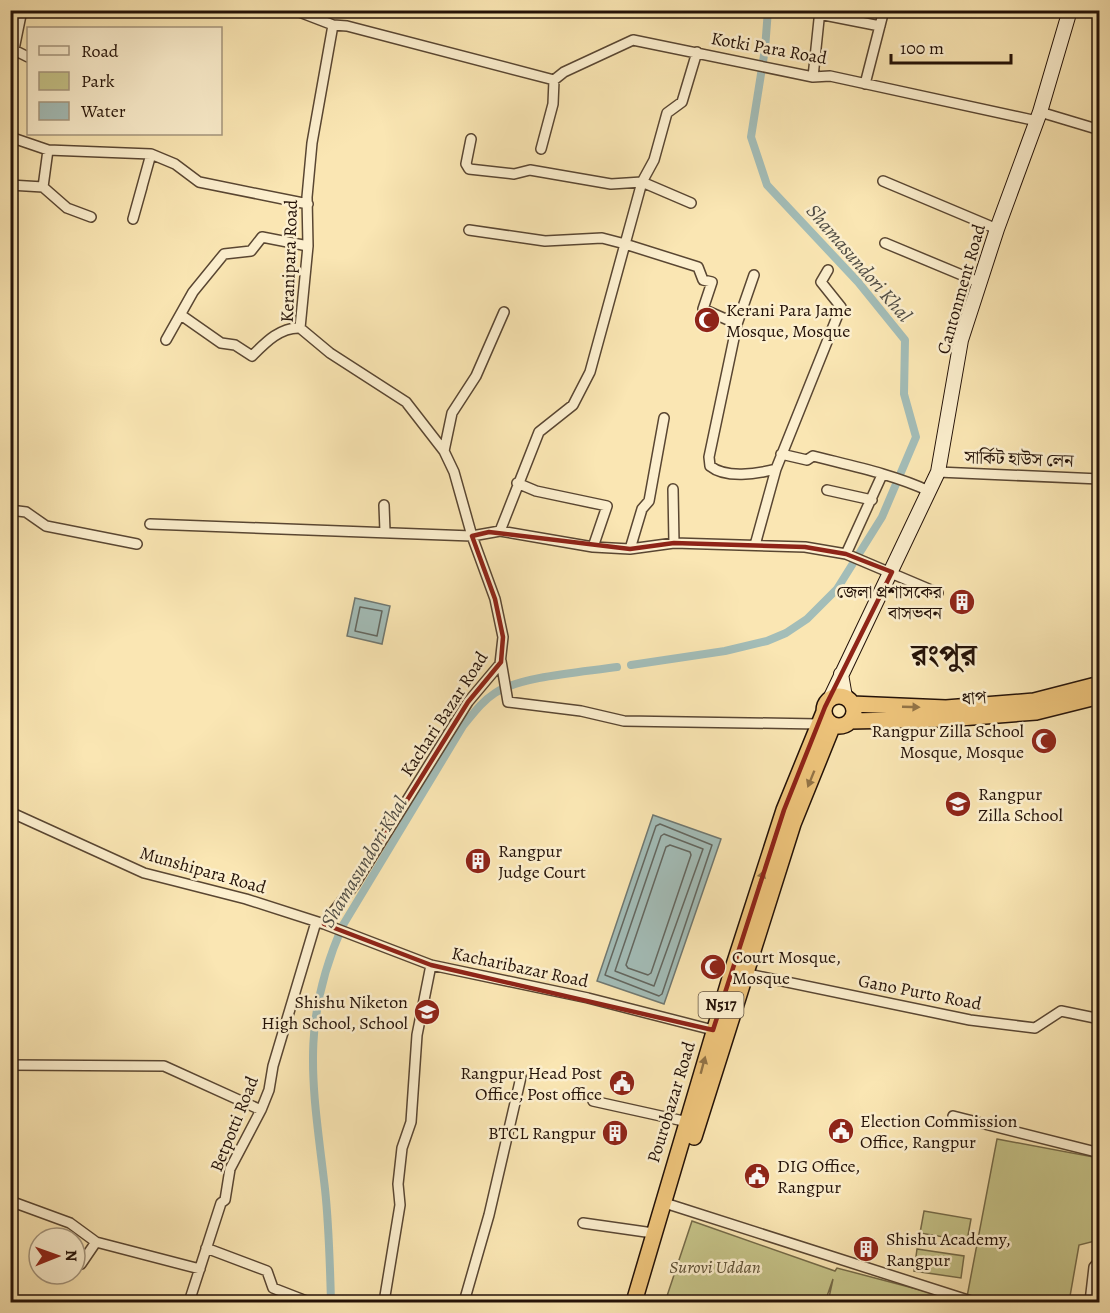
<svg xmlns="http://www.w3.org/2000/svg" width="1110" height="1313" font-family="Alegreya,'Noto Serif Bengali',serif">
<rect width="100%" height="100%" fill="#fae6b3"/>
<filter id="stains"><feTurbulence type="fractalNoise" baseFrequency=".00333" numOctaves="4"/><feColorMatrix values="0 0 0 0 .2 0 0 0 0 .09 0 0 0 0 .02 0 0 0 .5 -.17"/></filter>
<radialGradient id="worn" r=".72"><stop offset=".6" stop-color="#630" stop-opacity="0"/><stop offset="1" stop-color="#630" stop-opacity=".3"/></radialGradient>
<path fill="#c5c388" stroke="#746a48" stroke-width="1.5" d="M997 1139 1099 1158V1240L1079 1245 1069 1302H828L833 1279 825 1302H665L692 1221 835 1271 837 1268 966 1302Z
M924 1211 971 1219 967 1241 920 1233Z
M917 1249 964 1256 961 1278 914 1271Z"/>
<path fill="#a3bdb8" stroke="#707871" stroke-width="1.5" d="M355 598 390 606 382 644 347 636Z
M653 815 721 839 664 1004 597 981Z"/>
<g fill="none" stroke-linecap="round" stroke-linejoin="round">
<path stroke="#636760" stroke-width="1.5" d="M360 607 382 611 377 636 355 631Z
M660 824 712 845 662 994 659 996 605 975 656 826Z
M664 834 703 849 654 986 615 971 661 836Z
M670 845 690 852 691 855 651 973 648 975 628 968 626 965 666 847Z"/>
<path stroke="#a3bdb8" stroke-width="8" d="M631 665 725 651 767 641 786 633 807 619 837 589 882 517 916 437 904 394 905 340 858 282 767 185 751 137 765 49 768 10
M331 1302C330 1265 329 1226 325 1189 313 1086 299 1024 343 925L463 726C473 714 481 702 495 693 521 676 585 672 617 667"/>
<g stroke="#594632" stroke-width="12">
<path id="minor" d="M294 10 333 25 347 26 554 80 564 72 633 40 813 77 830 76 1037 121
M819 14 880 26
M14 50 28 57
M10 69 22 10
M813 77 820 10
M865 84 884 10
M1040 112 1100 130
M10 137 48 150 151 154 175 164 199 182 308 204
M471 139 466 164 469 169 514 174 530 170 611 184 642 182 654 160 667 113 682 102 697 52
M541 149 553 104 554 80
M883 181 997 229
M10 185 43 187 48 150
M43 187 67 208 91 217
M142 187 133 219 151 154
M691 203 642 182 625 244 698 267 703 280 712 282 703 309 737 324
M469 230 545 241 602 238 625 244 590 372 573 405 539 432 500 531
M885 243 981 283
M754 275 737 324 709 457 710 466C726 479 757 474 776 469L755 545
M181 315 221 343 235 345 252 356C265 343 280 327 300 328
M166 340 193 292 224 254 251 251 262 237 308 246
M444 451 452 413 476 376 504 312
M781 454 807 460 813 456C852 466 892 474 929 491
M776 469 841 307 821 282 828 270
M938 472 1100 479
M517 483 536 491 607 506 593 547
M673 489 674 543
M827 490 872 500
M384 505 385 531
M10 510 26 512 46 526 137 544
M150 524 472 536 500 531 593 547 630 549 674 543 805 547 846 554 938 593
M630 549 642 509 649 501 664 418
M846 554 882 475
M501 661 508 702 581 711 624 721 819 724
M10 812 144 873 246 899 324 924 431 965 588 998 713 1030
M324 924 355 884 468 702 500 664 503 637 495 599 472 536 454 472 444 451 406 402 330 353 300 328 308 246 307 197 312 143 333 25
M743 973 970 1020 1035 1028 1061 1011 1100 1019
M10 1065 164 1066 261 1110
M593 1101 688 1122
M953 1116 1100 1153
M10 1201 70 1223 96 1242 200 1269
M671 1205 974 1302
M583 1223 653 1233
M206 1248 267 1271 273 1288 309 1302
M81 1264 96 1242
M189 1302 221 1203 225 1200 230 1169 261 1110 269 1090 273 1066 316 922
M384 1302 400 1205 398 1184 402 1148 411 1122 417 1035 431 965
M464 1302 489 1215 521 1077
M1090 1302 1094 1267 1100 1260"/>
</g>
<g stroke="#231107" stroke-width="16">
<path id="secondary" d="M841 674 845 697
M830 699 938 472 961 340 997 229 1040 112 1070 10"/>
</g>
<g stroke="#231107" stroke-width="18">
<path id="trunk" d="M824 711a15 15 0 1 1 30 0a15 15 0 1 1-30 0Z
M852 704 946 708 1034 701 1100 684
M850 721 947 719 1036 712 1100 696
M694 1137 793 824 833 725
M634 1302 733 968 784 810 824 712"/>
</g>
<use href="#minor" stroke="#fcefce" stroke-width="9"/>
<use href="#secondary" stroke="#fcefce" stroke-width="14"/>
<use href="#trunk" stroke="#edc37a" stroke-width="15"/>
</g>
<defs><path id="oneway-solid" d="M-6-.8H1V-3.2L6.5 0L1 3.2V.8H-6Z" transform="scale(1.5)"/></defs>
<g fill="#927346">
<use href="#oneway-solid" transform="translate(911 707) rotate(2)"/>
<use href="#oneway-solid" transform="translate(811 779) rotate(112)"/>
<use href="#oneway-solid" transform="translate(761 879) rotate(-72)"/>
<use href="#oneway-solid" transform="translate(703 1065) rotate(-75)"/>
</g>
<path fill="none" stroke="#8f2418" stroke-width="4.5" stroke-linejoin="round" d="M489 532 630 549 674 543 805 547 846 554 892 572 825 707 784 810 713 1030 431 965 324 924 355 884 468 702 501 662 503 637 495 599 472 536Z"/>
<defs>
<g id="mosque-disc" transform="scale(1.35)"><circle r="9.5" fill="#8f2418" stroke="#fcefce"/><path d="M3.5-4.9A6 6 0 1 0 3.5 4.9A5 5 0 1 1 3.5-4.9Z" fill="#fff"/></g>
<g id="building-disc" transform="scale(1.35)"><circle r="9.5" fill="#8f2418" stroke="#fcefce"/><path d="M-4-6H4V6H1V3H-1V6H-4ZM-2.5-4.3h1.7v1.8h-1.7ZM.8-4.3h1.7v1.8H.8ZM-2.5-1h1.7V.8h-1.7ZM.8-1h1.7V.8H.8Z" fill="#fff"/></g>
<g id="school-disc" transform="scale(1.35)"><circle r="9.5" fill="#8f2418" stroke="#fcefce"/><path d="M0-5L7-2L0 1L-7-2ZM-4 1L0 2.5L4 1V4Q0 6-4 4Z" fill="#fff"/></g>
<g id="civic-disc" transform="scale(1.35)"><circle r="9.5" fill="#8f2418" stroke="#fcefce"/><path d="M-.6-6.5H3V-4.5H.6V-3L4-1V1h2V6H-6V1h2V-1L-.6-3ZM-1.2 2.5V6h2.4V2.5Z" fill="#fff"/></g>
</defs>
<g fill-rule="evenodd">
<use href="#mosque-disc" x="707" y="320"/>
<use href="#building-disc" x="962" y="602"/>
<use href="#mosque-disc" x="1044" y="741"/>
<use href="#school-disc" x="958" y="804"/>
<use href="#building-disc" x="478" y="861"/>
<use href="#mosque-disc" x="713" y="967"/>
<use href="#school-disc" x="427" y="1012"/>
<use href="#civic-disc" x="622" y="1083"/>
<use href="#civic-disc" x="841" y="1131"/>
<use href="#building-disc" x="615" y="1133"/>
<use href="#civic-disc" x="757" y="1176"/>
<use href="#building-disc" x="866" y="1249"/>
</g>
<g text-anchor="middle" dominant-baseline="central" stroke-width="5" stroke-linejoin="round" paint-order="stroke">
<rect fill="#fcefce" stroke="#645443" stroke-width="1.5" x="698.5" y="992" width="45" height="26" rx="4.5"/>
<g font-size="16" font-weight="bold" fill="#231107">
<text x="721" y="1005">N517</text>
</g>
<g font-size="18" fill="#231107" stroke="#fcefce">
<text transform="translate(769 48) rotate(10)">Kotki Para Road</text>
<text transform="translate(289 261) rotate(-88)">Keranipara Road</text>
<text transform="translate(961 289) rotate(-74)">Cantonment Road</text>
<text transform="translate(1019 459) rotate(2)">সার্কিট হাউস লেন</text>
<text transform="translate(974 698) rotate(-5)">ধাপ</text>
<text transform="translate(444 714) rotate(-57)">Kachari Bazar Road</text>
<text transform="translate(203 870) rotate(16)">Munshipara Road</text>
<text transform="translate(520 967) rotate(12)">Kacharibazar Road</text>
<text transform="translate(920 992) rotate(11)">Gano Purto Road</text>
<text transform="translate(671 1102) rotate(-73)">Pourobazar Road</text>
<text transform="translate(234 1124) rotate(-68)">Betpotti Road</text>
</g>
<g font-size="18" fill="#231107" stroke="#fcefce" text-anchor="start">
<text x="726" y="310">Kerani Para Jame<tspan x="726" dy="21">Mosque, Mosque</tspan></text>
<text x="942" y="592" text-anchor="end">জেলা প্রশাসকের<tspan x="942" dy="21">বাসভবন</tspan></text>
<text x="1024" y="731" text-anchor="end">Rangpur Zilla School<tspan x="1024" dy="21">Mosque, Mosque</tspan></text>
<text x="978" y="794">Rangpur<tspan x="978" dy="21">Zilla School</tspan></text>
<text x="498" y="851">Rangpur<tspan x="498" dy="21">Judge Court</tspan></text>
<text x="732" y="957">Court Mosque,<tspan x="732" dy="21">Mosque</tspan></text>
<text x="408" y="1002" text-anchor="end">Shishu Niketon<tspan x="408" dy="21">High School, School</tspan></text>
<text x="602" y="1073" text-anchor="end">Rangpur Head Post<tspan x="602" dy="21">Office, Post office</tspan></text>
<text x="860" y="1121">Election Commission<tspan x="860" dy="21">Office, Rangpur</tspan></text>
<text x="596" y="1133" text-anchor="end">BTCL Rangpur</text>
<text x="777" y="1166">DIG Office,<tspan x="777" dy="21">Rangpur</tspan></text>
<text x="886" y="1239">Shishu Academy,<tspan x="886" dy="21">Rangpur</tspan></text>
</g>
<g font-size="18" font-style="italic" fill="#5c4f34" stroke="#fcefce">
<text x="715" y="1267">Surovi Uddan</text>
</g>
<g font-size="20" font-style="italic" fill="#504d45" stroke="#fcefce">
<text transform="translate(859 263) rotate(49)">Shamasundori Khal</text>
<text transform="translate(364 862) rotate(-59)">Shamasundori Khal</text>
</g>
<g font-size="30" font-weight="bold" fill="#231107" stroke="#fcefce">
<text x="944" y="655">রংপুর</text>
</g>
</g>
<rect width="1110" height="1313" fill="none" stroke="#fae6b3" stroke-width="36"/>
<rect x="12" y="12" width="1086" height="1289" fill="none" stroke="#231107" stroke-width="3"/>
<rect x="18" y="18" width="1074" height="1277" fill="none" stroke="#231107" stroke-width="1.5"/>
<rect x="27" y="27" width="195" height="108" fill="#fcefce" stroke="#a5967e" stroke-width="1.5"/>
<rect x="39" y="46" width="30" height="9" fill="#fcefce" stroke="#a5967e" stroke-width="1.5"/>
<text x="81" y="57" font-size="18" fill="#231107">Road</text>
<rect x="39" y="72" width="30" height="18" fill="#c5c388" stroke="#a5967e" stroke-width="1.5"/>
<text x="81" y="87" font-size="18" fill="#231107">Park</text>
<rect x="39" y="102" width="30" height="18" fill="#a3bdb8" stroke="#a5967e" stroke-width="1.5"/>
<text x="81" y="117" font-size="18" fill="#231107">Water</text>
<g transform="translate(57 1256) rotate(89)"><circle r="28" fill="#fcefce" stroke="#a5967e" stroke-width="1.5"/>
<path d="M0-4.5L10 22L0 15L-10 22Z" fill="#8f2418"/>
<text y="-9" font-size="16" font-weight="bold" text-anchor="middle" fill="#231107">N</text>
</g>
<path d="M891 54v9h120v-9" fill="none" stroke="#231107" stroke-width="3"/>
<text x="900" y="54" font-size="18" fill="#231107" stroke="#fcefce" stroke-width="4.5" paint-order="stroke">100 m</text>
<rect width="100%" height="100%" filter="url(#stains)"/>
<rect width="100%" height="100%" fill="url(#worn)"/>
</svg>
